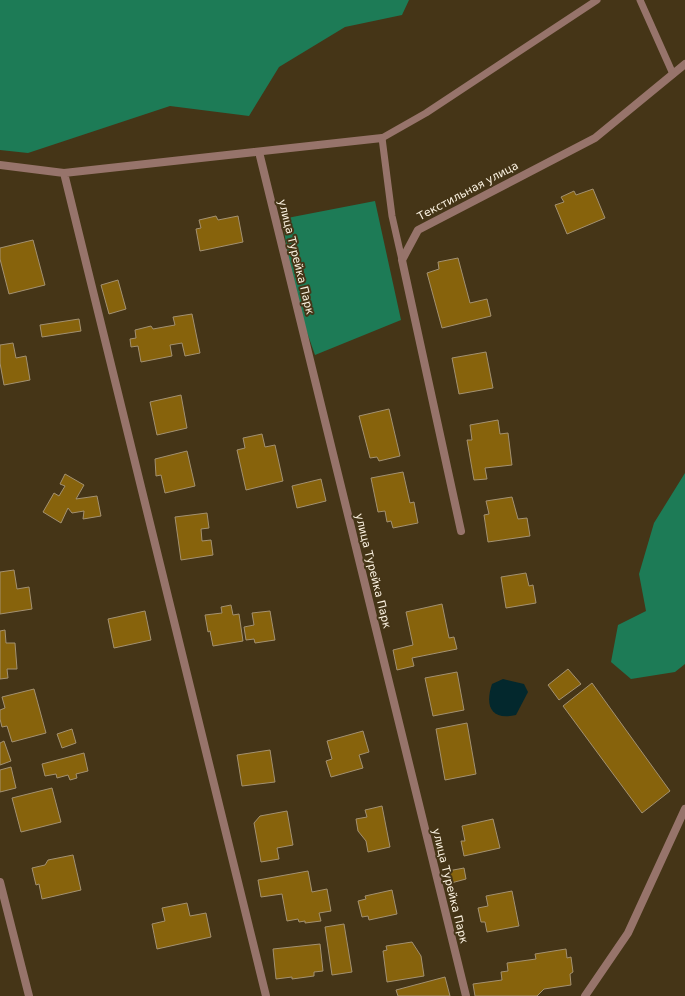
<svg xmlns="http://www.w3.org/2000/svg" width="685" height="996" font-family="'DejaVu Sans',sans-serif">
<rect width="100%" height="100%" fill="#453517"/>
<path fill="#1d7b56" d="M0 0H409L402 15 345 27 279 67 249 116 170 106 28 153 0 150Z
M375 201 401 320 315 355 296 301 282 219Z
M685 473V664L675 672 631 679 611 662 618 625 646 611 639 574 654 523Z"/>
<path fill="#03282d" d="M503 679 524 684 528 692 516 715C490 721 485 705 492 684Z"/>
<path fill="#87630c" stroke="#a39171" d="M593 189 605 218 567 234 555 205 564 202 561 197 574 191 576 195Z
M216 216 218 220 238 216 243 242 200 251 196 229 201 228 199 220Z
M33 240 45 285 9 294 0 259V248Z
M458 258 470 303 487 299 491 316 442 328 427 273 439 269 438 262Z
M118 280 126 309 109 314 101 285Z
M192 314 200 353 185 356 182 343 170 345 172 356 141 362 138 346 131 347 130 339 136 338 135 330 151 326 153 329 175 325 173 317Z
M79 319 81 331 42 337 40 325Z
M13 343 16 358 26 356 30 380 4 385 0 363V345Z
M486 352 493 388 459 394 452 358Z
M181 395 187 428 157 435 150 402Z
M389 409 400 456 379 461 377 457 370 458 359 416Z
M498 420 500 434 508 433 512 465 485 468 487 479 474 480 467 440H472L470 425Z
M262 434 265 447 275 445 283 481 246 490 237 450 245 448 243 438Z
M187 451 195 486 165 493 161 475 156 476 155 459Z
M403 472 410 503 414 502 418 523 393 528 391 521 387 522 385 511 378 512 371 478Z
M65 474 84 485 76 499 97 496 101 516 83 519 84 511 72 513 68 508 61 523 43 512 54 493 59 496 65 486 60 484Z
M321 479 326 501 297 508 292 486Z
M512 497 518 519 527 518 530 536 488 542 484 515 489 514 486 501Z
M207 513 209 528 201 529 202 541 211 540 213 555 181 560 175 517Z
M14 570 17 589 29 587 32 609 0 614V572Z
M526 573 529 586 533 585 536 603 506 608 501 577Z
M442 604 449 638 454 637 457 649 412 658 414 666 397 670 393 650 413 645 406 612Z
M231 605 233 615 239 614 243 641 213 646 210 631 208 632 205 615 222 613 221 607Z
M145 611 151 640 114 648 108 619Z
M270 611 275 640 255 643 254 639 246 640 244 627 254 625 252 613Z
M5 630 6 643H15L17 669H7L8 678 0 679V631Z
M568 669 581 684 559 700 548 685Z
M457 672 464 710 433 716 425 678Z
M592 683 670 791 642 813 563 706Z
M34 689 46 733 12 742 7 726 2 727 0 719V710L5 708 2 697Z
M467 723 476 774 445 780 436 729Z
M72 729 76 743 62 748 57 734Z
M363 731 369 752 359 755 363 768 331 777 326 761 332 759 327 741Z
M4 741 11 761 0 765V743Z
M270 750 275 782 242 786 237 755Z
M84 753 88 771 76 774 77 778 70 780 68 775 57 778 56 774 45 776 42 764Z
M11 767 16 788 0 792V770Z
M52 788 61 822 21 832 12 798Z
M382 806 390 847 368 852 366 841 358 831 356 819 367 817 365 810Z
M287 811 293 845 277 848 279 859 261 862 254 823 260 816Z
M493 819 500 848 464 856 461 841H465L462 826Z
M73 855 81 890 42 899 39 884 36 885 32 868 45 865 48 860Z
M464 868 466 879 451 883 448 871Z
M308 871 312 892 327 889 331 911 319 913 321 921 305 923V921L299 922 298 919 287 921 282 894 261 897 258 880Z
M392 890 397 914 369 920 368 916 362 917 358 901 366 899 365 896Z
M512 891 519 926 487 932 485 922H481L478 908 488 906 486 896Z
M187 903 190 916 206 913 211 937 157 949 152 924 165 921 162 908Z
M344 924 352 972 332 975 325 927Z
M412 942 421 956 424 976 387 982 383 951 387 950 386 946Z
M320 944 323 971 314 972V976L292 979V977L276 979 273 949Z
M566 949 567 958 571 957 573 972 570 974 571 985 544 989 537 996H475L473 984 502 980 501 972 508 971 507 963 536 959 535 954Z
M445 977 450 996H398L396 990Z"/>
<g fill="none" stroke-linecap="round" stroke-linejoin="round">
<path stroke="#97746b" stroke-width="7" d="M640 0 673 74
M402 260 392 216 382 138 426 113 597 0"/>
<path stroke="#97746b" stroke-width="8" d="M259 152 466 996
M0 165 64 173 382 138
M64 173 266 996
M461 531 402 260 418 230 595 138 685 64
M0 882 29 996
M585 996 628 933 685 809"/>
</g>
<g text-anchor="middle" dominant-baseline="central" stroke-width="4" stroke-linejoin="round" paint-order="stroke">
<g font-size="11" fill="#fdf4e3" stroke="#453517">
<text transform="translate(468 191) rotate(-28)">Текстильная улица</text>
<text transform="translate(296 257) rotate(76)">улица Турейка Парк</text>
<text transform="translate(373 571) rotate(76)">улица Турейка Парк</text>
<text transform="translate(450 886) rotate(76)">улица Турейка Парк</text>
</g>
</g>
</svg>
